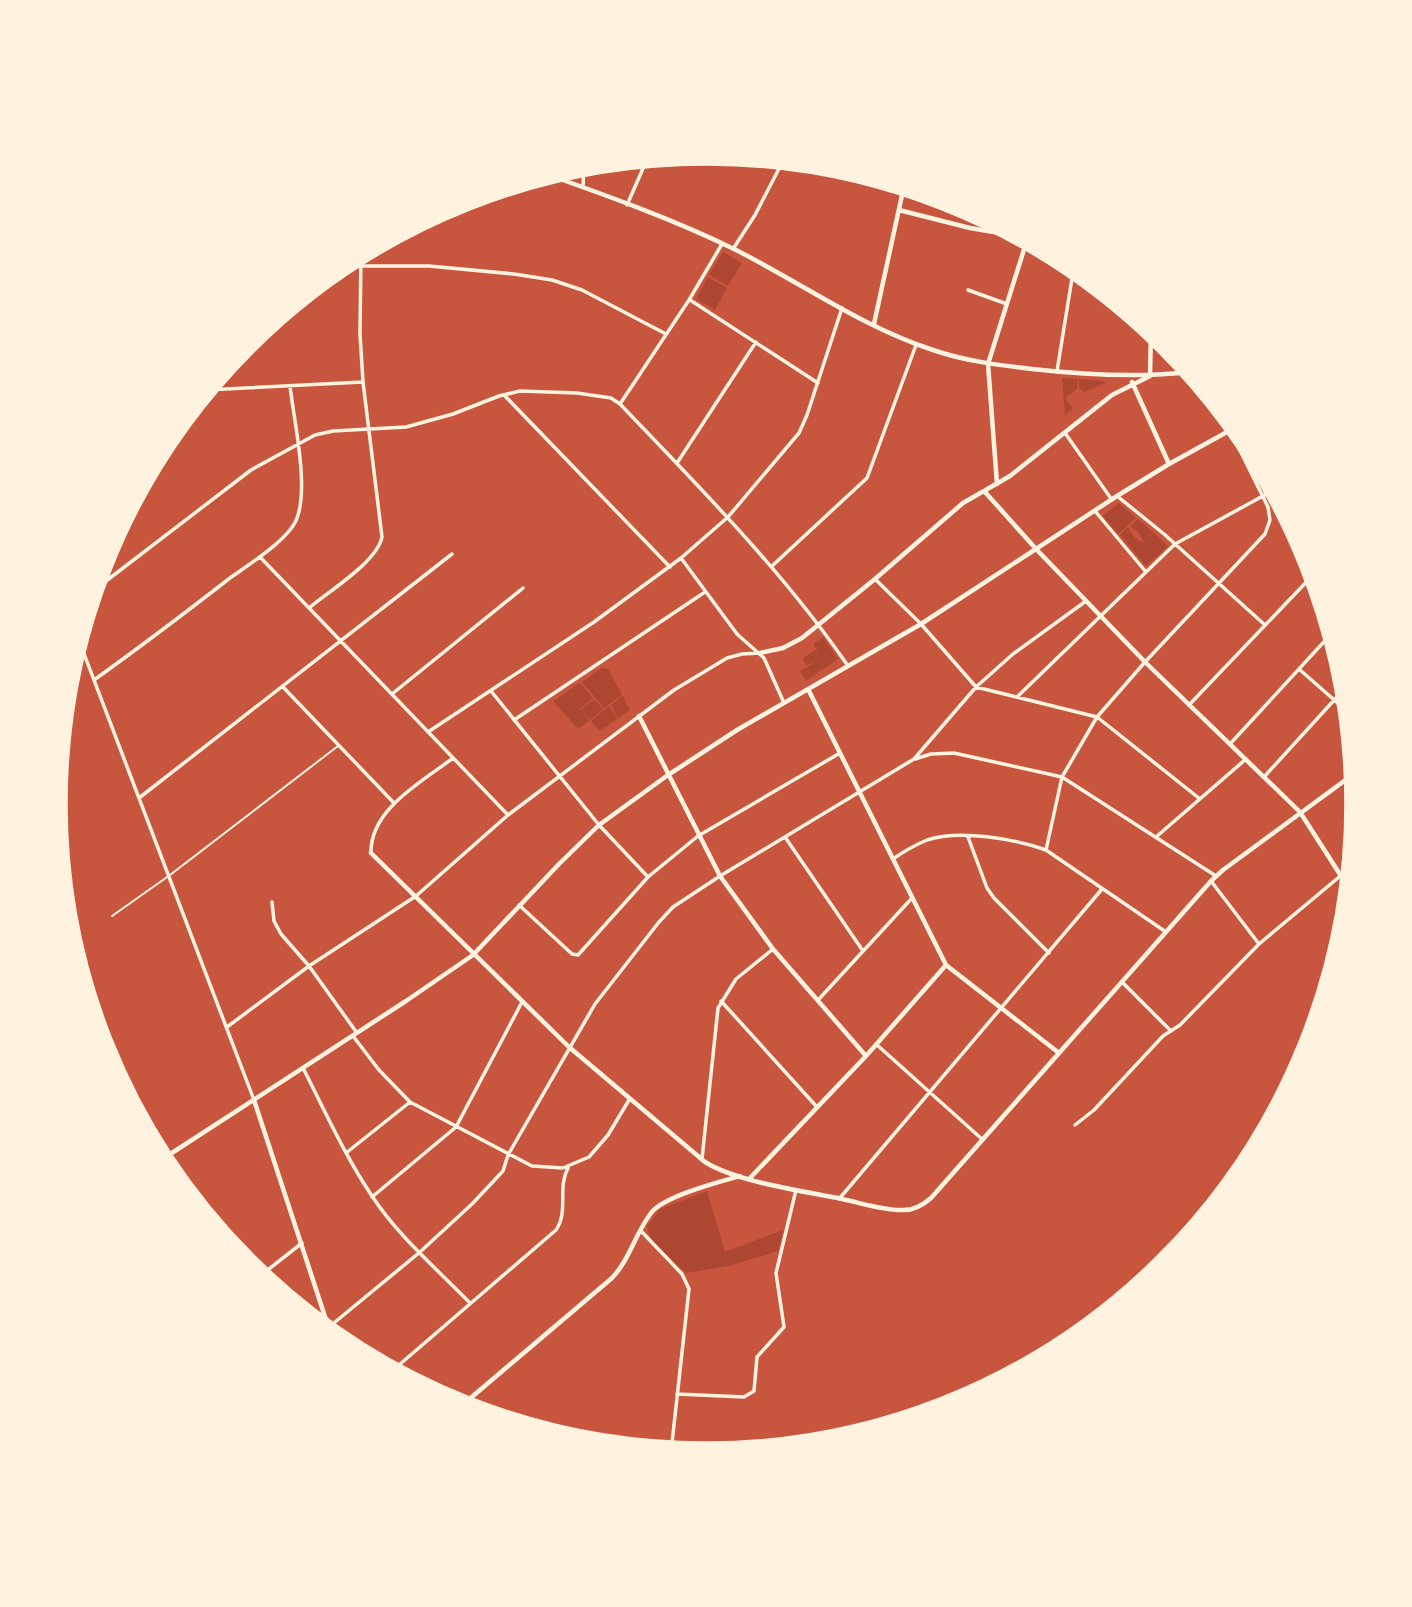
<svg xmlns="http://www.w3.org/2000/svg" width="1412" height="1607" font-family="Rubik,sans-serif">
<rect width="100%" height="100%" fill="#c8553d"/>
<path fill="#ae4732" d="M723 252 742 263 728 286 709 275Z
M708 277 727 288 715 310 696 299Z
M1062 378 1078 379 1077 389 1065 398 1073 409 1065 415Z
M1079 379 1103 381 1106 383 1084 392 1079 388Z
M1119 503 1136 518 1118 534 1103 516Z
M1138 519 1168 546 1146 566 1120 535 1128 527 1134 537 1144 543 1139 533 1130 526Z
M823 637 838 659 806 681 800 671 818 661 806 665 803 658 815 650 819 653 813 644Z
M602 668 608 669 622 695 604 708 582 682Z
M580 683 593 698 580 709 589 721 578 729 553 701Z
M623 696 630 710 618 719 611 705Z
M594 699 603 709 590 720 581 710Z
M609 706 617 719 600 731 591 721Z
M707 1191 725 1252 783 1230 778 1251 729 1266 686 1273 651 1240 647 1226 660 1209Z"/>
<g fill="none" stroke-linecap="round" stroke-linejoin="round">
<path stroke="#fff3e0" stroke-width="2" d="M112 916 170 875 338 746"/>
<path stroke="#fff3e0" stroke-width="3.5" d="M583 187 584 164
M627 205 648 157
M443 209 459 207
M733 249 755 215 784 159
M339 266H429L514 274 552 280 582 290 666 334
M968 290 1007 304
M690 300 818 383
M1057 371 1074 266
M206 390 363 382
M504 395 670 567
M620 404 689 300 722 244
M1065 433 1112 500
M677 463 756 342
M1117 496 1164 534 1265 625
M1095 511 1146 572
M260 557 508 815
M681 558 737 634 764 658 784 703
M772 566 867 478 916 345
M875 579 921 624 976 687 1097 717 1200 799
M93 591 251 470 315 435 333 431 406 427 453 414 499 396 520 391 577 393 611 398 620 404C700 488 782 570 848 666
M309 608C329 591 377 562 382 537L363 382 360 334 361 253
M78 638 254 1100
M1299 669 1349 713
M94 680C140 647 185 613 230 578 248 565 290 539 297 518 309 486 294 421 290 386
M283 687 394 803
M491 691 599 825 648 877
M392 694 523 588
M1017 697 1175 544 1274 490
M1189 705 1314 574
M514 720 705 592
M428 732 594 622 681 558 728 517 799 433 807 415 842 308
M1230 744 1332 633
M915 759 931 754 954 753 1062 777 1216 876
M1264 777 1346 687
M139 798 452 554
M785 837 863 951
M968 837 987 888 994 898 1049 953
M1156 837 1246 759
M1046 850 1062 777 1097 717 1145 662 1265 534 1270 520 1268 507 1230 430 1207 392
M371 853C370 809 423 781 453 758
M893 859C903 852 915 845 927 840 959 829 1015 839 1046 850L1166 932
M1211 881 1259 944
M272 902 274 921 281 934 309 966 357 1033
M519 905 572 954 578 955 648 877 698 836 840 753
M1122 982 1171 1031
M819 999 912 898
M721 1001 817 1107
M227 1027 309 966 416 896 508 815 674 690 727 658 742 654 760 653
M353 1036 379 1070 410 1102 532 1166 563 1168 589 1157 608 1135 629 1100
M876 1044 983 1140
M303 1068C325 1111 345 1156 372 1196 398 1236 437 1269 470 1303
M1075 1125 1094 1110 1163 1036 1180 1025 1259 944 1351 867
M346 1153 410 1102
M702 1159 718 1008 736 979 773 949
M372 1197 456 1127 522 1002
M839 1199 1102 889
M641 1231 682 1274 689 1289 671 1452
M260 1276 302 1243
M329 1327 420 1252 472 1204 503 1171 508 1155 595 1004 659 922 673 907 720 876 914 759 976 687 1013 654 1086 601
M392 1371 556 1230C569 1211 557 1188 568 1168
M677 1394 744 1397 754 1391 757 1357 784 1327 776 1273 796 1190"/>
<path stroke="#fff3e0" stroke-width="4.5" d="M546 174C608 196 675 220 734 249 800 282 862 327 933 350 965 361 998 365 1032 369 1085 375 1137 378 1191 372
M899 210 970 228 1022 237
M874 324 904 186
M1132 382 1169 464
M997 484 988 364 1027 240
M985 492 1037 550 1145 662 1300 812 1341 876 1349 897
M760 653 783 648 802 638 875 579 963 503 1010 476 1112 395 1150 376 1151 329
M808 689 946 965 1059 1053
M639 716 720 876 773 949 866 1056
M371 853 569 1047 705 1162C737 1182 803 1191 842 1199 861 1203 882 1210 901 1210 913 1211 922 1206 931 1198L1211 881 1223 870 1355 773
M254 1100 331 1335
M161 1160 406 1001 473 955 559 864 599 825 668 775 737 730 921 624 1117 496 1169 464 1236 427
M750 1178 866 1056 946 965
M460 1407 612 1278C630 1259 635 1234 651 1213 664 1196 719 1182 740 1176"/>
</g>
<path d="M0 0H1412V1607H0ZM705 164H707A639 639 0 0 1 1346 803V804A639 639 0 0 1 707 1443H705A639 639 0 0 1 66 804V803A639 639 0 0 1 705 164Z" fill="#fff3e0" fill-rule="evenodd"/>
<path fill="none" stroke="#fff3e0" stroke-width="3.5" d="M705 164H707A639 639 0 0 1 1346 803V804A639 639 0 0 1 707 1443H705A639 639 0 0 1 66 804V803A639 639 0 0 1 705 164Z"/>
</svg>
